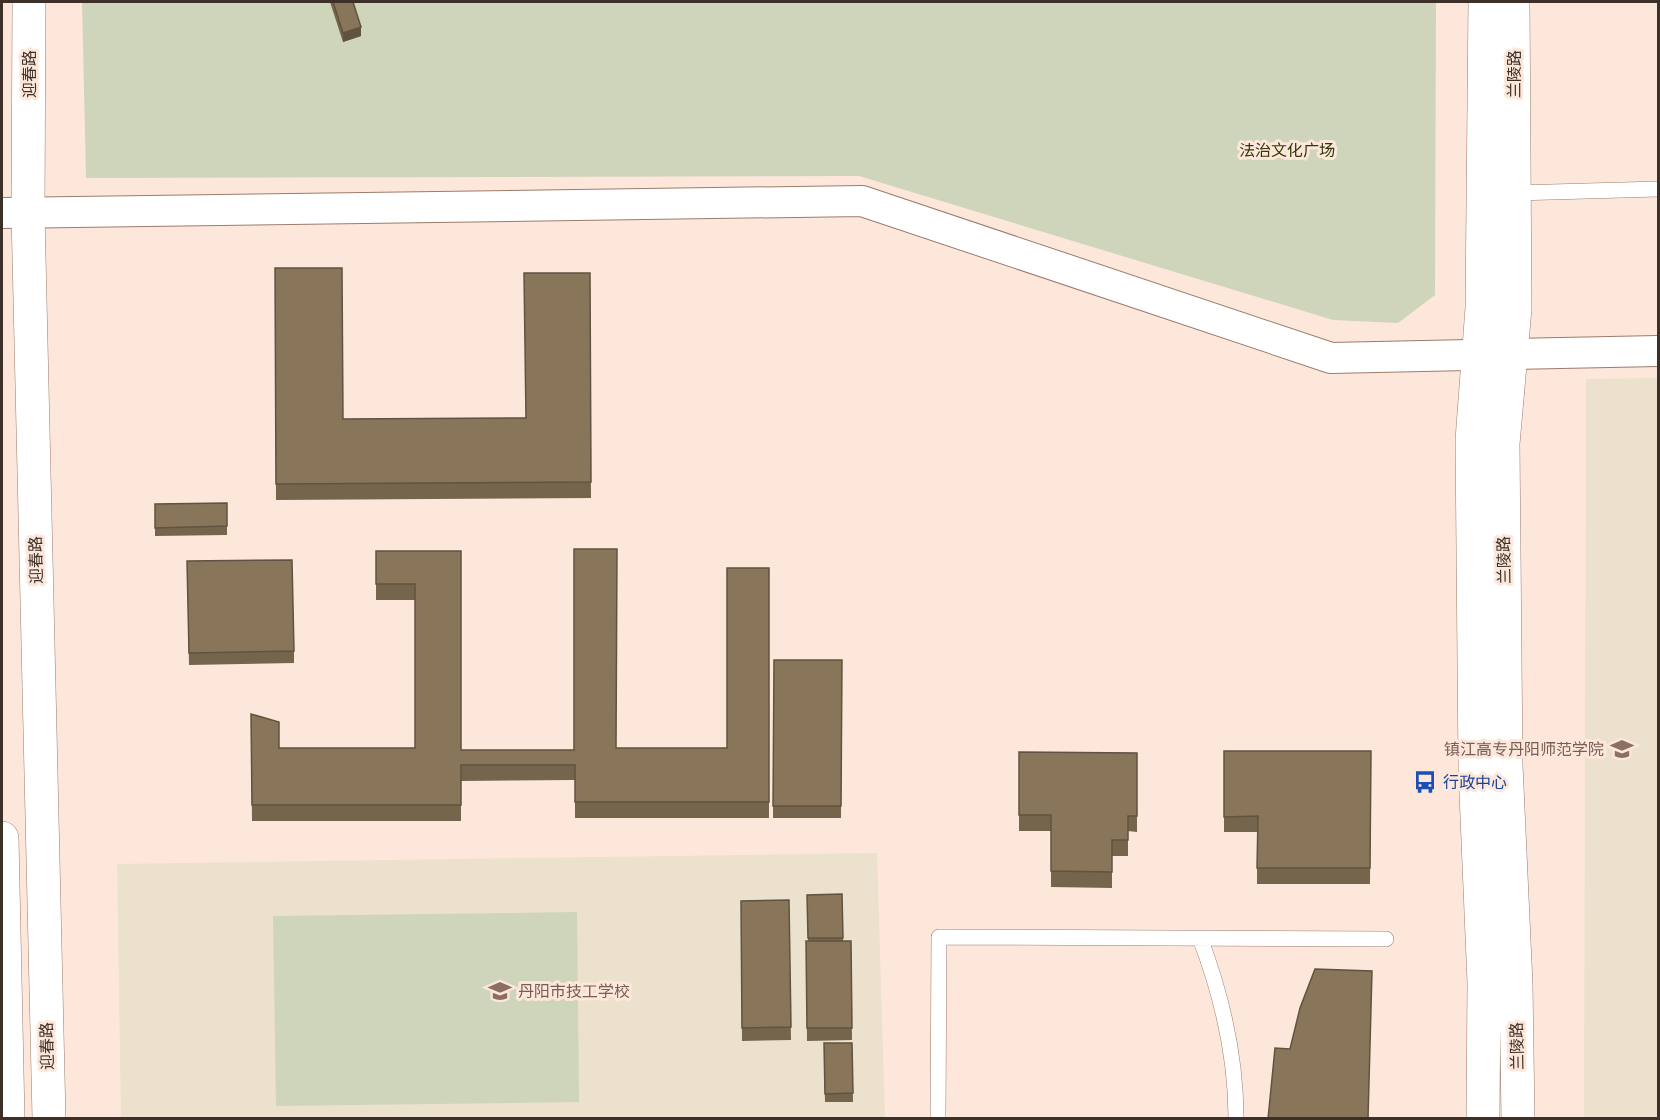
<svg xmlns="http://www.w3.org/2000/svg" width="1660" height="1120" font-family="Helvetica,'Noto Sans SC',sans-serif">
<rect width="100%" height="100%" fill="#fde7db"/>
<path fill="#ebe1cc" d="M1658 378V1118H1584L1586 379Z
M877 853 885 1118H121L117 864Z"/>
<path fill="#ced5bb" d="M82 2H1436L1435 295 1398 323 1333 320 859 176 86 178Z
M577 912 579 1102 276 1106 273 916Z"/>
<g fill="none" stroke-linecap="round" stroke-linejoin="round">
<g stroke="#9c7c6b" stroke-width="16">
<path id="service" d="M1514 193 1658 189
M1200 938C1222 996 1236 1056 1236 1118
M938 1118 939 937 1386 939"/>
</g>
<g stroke="#9c7c6b" stroke-width="32">
<path id="minor" d="M2 213 862 201 1331 358 1658 351"/>
</g>
<g stroke="#9c7c6b" stroke-width="34">
<path id="tertiary" d="M29 2 28 213 49 1118
M1513 2 1515 308 1503 444 1506 765 1516 984 1518 1118
M2 838 8 1118
M1483 1118 1484 983 1475 769 1472 440 1482 308 1485 2"/>
</g>
<use href="#service" stroke="#fff" stroke-width="15"/>
<use href="#minor" stroke="#fff" stroke-width="30"/>
<use href="#tertiary" stroke="#fff" stroke-width="33"/>
</g>
<path fill="#76654d" d="M330 2H353L361 36 343 42Z
M275 268 343 419 525 418 590 273 591 498 276 500Z
M227 503V535L155 536V504Z
M376 551H461V750H574L617 748H727L769 568V818H575V780L461 781V821H252L251 714 279 748H415V600H376Z
M187 561 294 651V663L189 665Z
M774 660H842L841 818H773Z
M1224 751H1371L1370 884H1257V832H1224Z
M1019 752 1137 753V832L1128 831V856H1112V888L1051 887V831H1019Z
M842 894 843 941H851L852 1040 807 1041 806 941H808L807 895Z
M789 900 791 1040 742 1041 741 901Z
M824 1043H852L853 1102H825Z"/>
<path fill="#60533f" d="M361 27V36L343 42V33Z"/>
<path fill="#89765a" stroke="#60533f" stroke-width="1.5" d="M333 2H353L361 27 343 33Z
M275 268H342L343 419 526 418 524 273H590L591 482 276 484Z
M227 503V526L155 528V504Z
M574 549H617L616 748H727V568H769V802H575V765H461V805H252L251 714 279 722V748H415V584H376V551H461V750H574Z
M292 560 294 651 189 653 187 561Z
M774 660H842L841 806H773Z
M1224 751H1371L1370 868H1257L1258 816 1224 817Z
M1019 752 1137 753V816H1128V840H1112V872L1051 871V815H1019Z
M842 894 843 938H808L807 895Z
M789 900 791 1027 742 1028 741 901Z
M806 941H851L852 1028H807Z
M1315 969 1372 971 1368 1119H1268L1275 1048 1290 1049 1300 1008Z
M824 1043H852L853 1093 825 1094Z"/>
<defs>
<g id="school-bare" transform="scale(1.8)"><path d="M0-5L7-2L0 1L-7-2ZM-4 1L0 2.5L4 1V4Q0 6-4 4Z" fill="#8d6e63" stroke="#fde7db" stroke-width="2.5" paint-order="stroke"/></g>
<g id="bus-bare" transform="scale(1.8)"><path d="M-5-6H5V4H4V6H2V4H-2V6H-4V4H-5ZM-3.5-4V0h7V-4ZM-3.5 1.2v1.5H-2V1.2ZM2 1.2v1.5H3.5V1.2Z" fill="#1a4fb4" stroke="#fde7db" stroke-width="2.5" paint-order="stroke"/></g>
</defs>
<g fill-rule="evenodd">
<use href="#school-bare" x="1622" y="749"/>
<use href="#bus-bare" x="1425" y="782"/>
<use href="#school-bare" x="500" y="991"/>
</g>
<g text-anchor="middle" dominant-baseline="central" stroke-width="6" stroke-linejoin="round" paint-order="stroke">
<g font-size="16" fill="#3d3028" stroke="#fde7db">
<text transform="translate(29 74) rotate(-90)">迎春路</text>
<text transform="translate(1514 74) rotate(-90)">兰陵路</text>
<text transform="translate(36 560) rotate(-91)">迎春路</text>
<text transform="translate(1504 560) rotate(-91)">兰陵路</text>
<text transform="translate(47 1046) rotate(-91)">迎春路</text>
<text transform="translate(1517 1046) rotate(-91)">兰陵路</text>
</g>
<g font-size="16" fill="#303a08" stroke="#fde7db">
<text x="1287" y="150">法治文化广场</text>
</g>
<g font-size="16" fill="#785e54" stroke="#fde7db" text-anchor="end">
<text x="1604" y="749">镇江高专丹阳师范学院</text>
<text x="518" y="991" text-anchor="start">丹阳市技工学校</text>
</g>
<g font-size="16" fill="#164399" stroke="#fde7db" text-anchor="start">
<text x="1443" y="782">行政中心</text>
</g>
</g>
<rect width="1660" height="1120" fill="none" stroke="#3d3028" stroke-width="6"/>
</svg>
